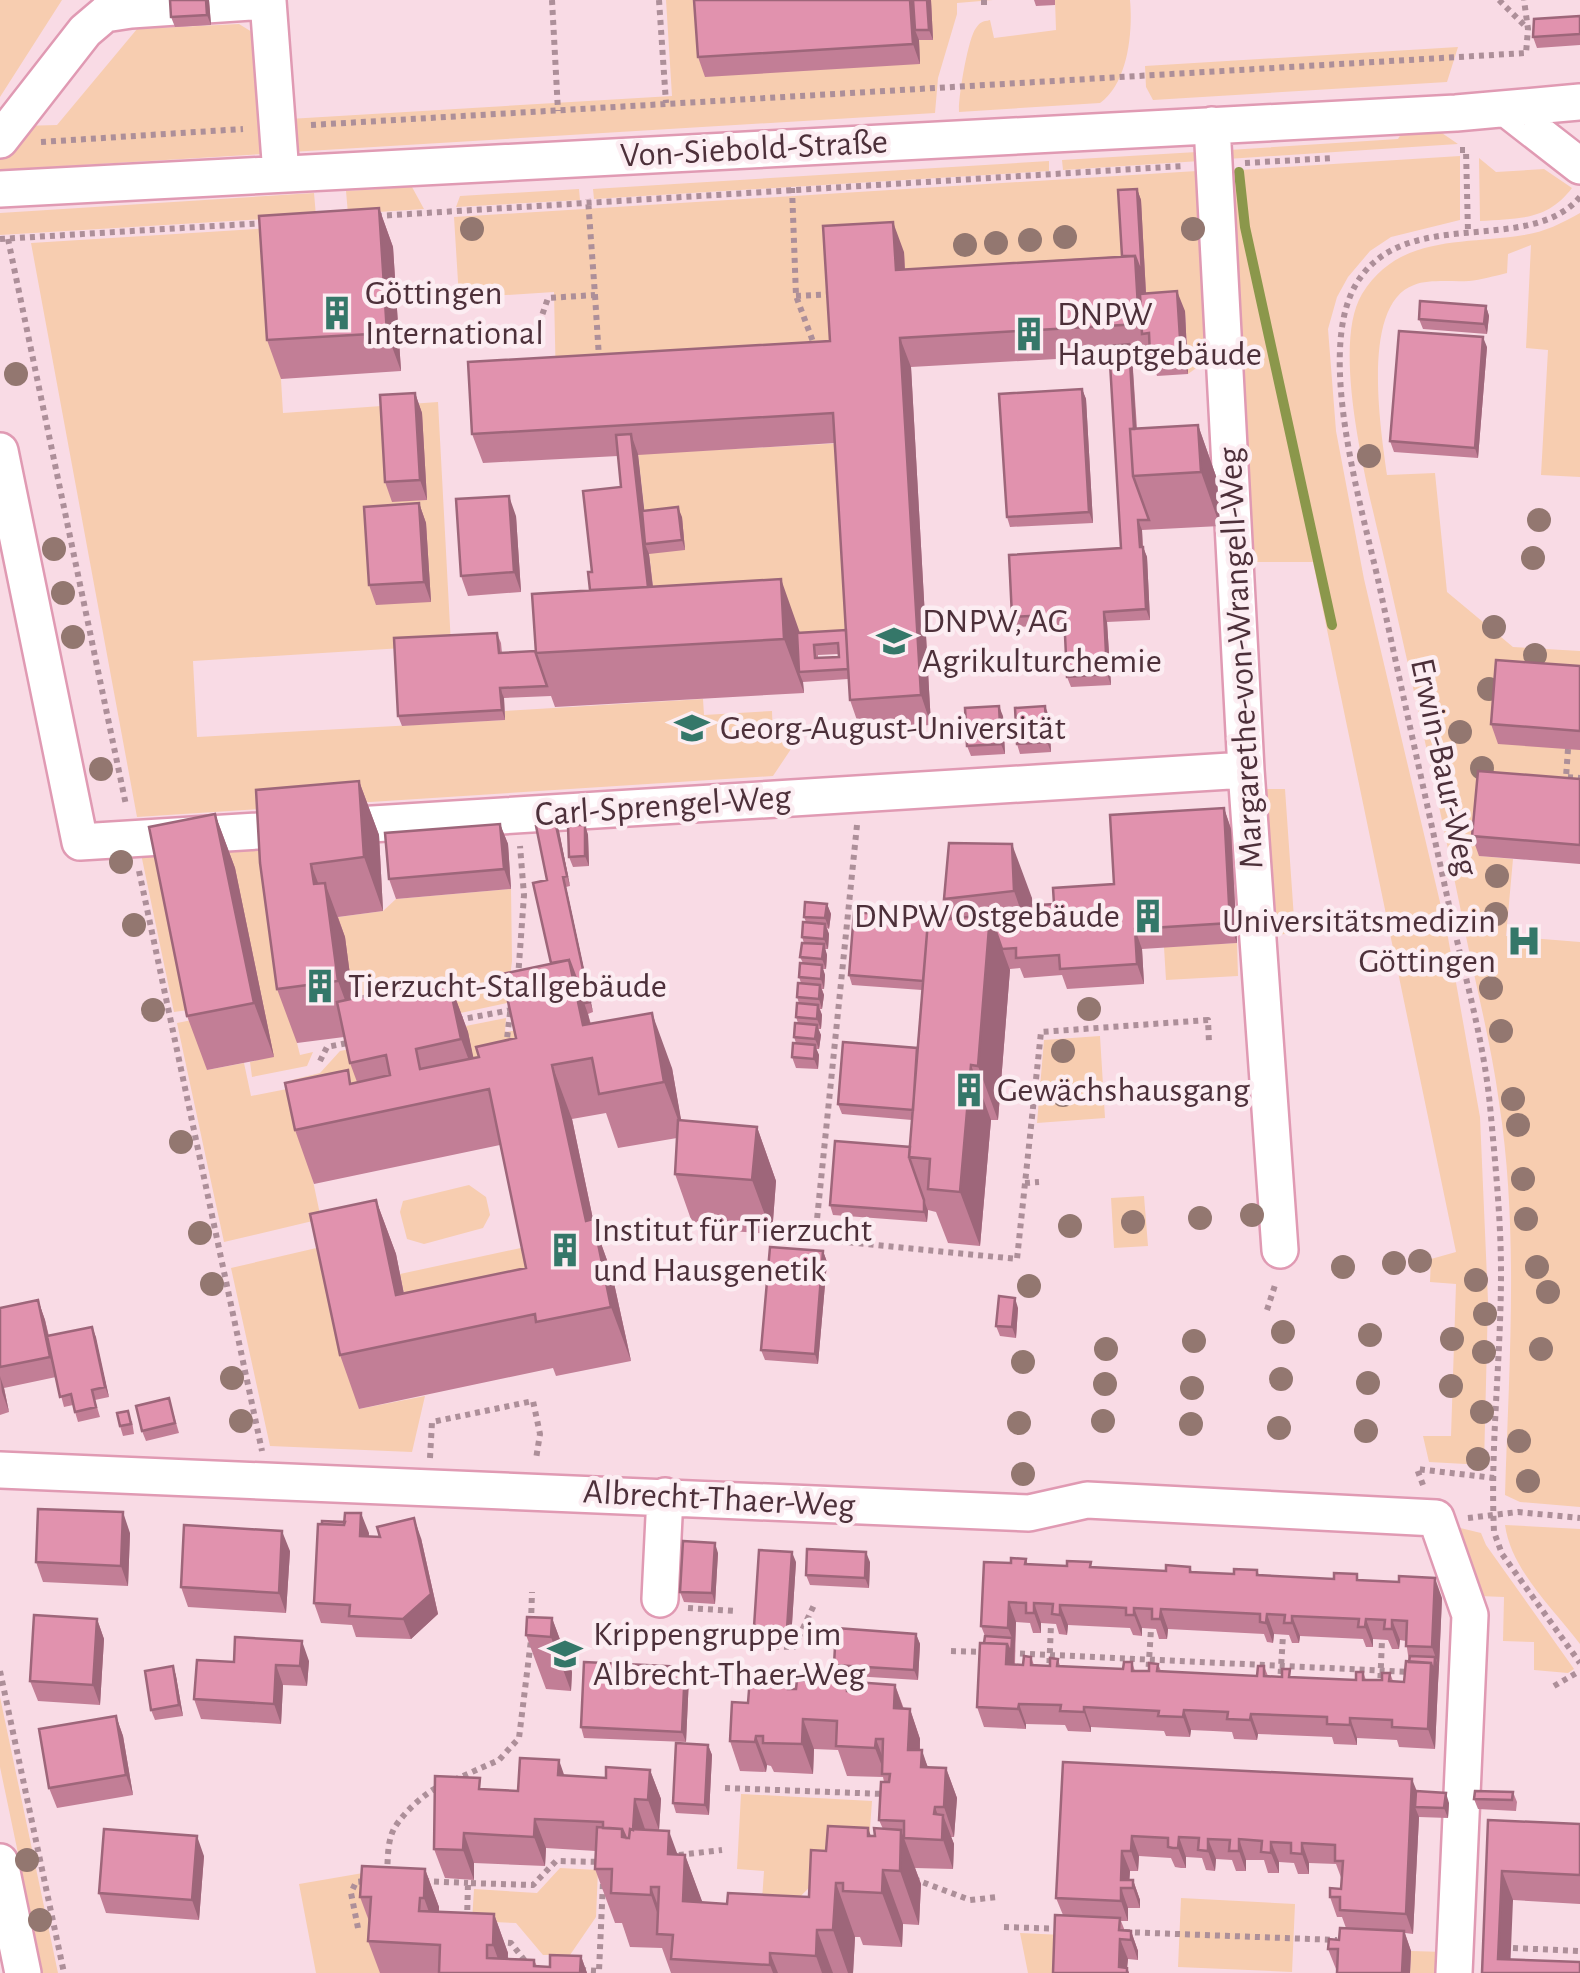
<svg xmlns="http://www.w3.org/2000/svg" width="1580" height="1973" font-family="'Alegreya Sans',sans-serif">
<rect width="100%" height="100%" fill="#f9dbe5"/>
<path fill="#f7cdb0" d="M0 0H62L0 97Z
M666 0H993L957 3V14L938 78 935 113 291 152 289 119 672 96Z
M1055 0H1130C1133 32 1128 83 1100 103L959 112C958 98 968 38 976 28 981 21 982 22 990 20L994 38 1056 30Z
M239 24 252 32 262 43 264 154 0 170V155L21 126 57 125 137 29Z
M1458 47 1447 82 1153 100 1146 87 1145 66Z
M1405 127 1436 129 1458 144 1227 159 1229 150 1398 139Z
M1197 152 1200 161 1063 170 1062 160Z
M1460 156V220L1391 237 1370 251 1348 277 1337 297 1328 329 1336 431 1364 579 1447 932 1480 1117 1488 1301 1484 1465 1429 1462 1423 1436H1451L1456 1284 1430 1282 1431 1259 1456 1252 1313 562H1251L1224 171Z
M1479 158 1496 172 1544 169 1572 188C1547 221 1519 218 1480 221Z
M1049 161V171L594 199 593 189Z
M1197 171 1213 345 1206 361 1188 374 1185 312 1147 314 1145 285 841 370 556 387 554 292 459 298 454 217Z
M412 187 424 209 348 214 346 191Z
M579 189 580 200 456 207 460 196Z
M314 193 316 216 0 235V213Z
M1580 213V477L1541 475 1548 350 1526 348 1531 245 1508 254 1507 273C1494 276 1481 280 1469 281 1452 282 1429 279 1414 285 1360 304 1381 431 1387 475L1435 473 1447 592 1513 647 1580 651V799L1480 856 1513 859 1506 936 1580 942V1507L1520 1502 1505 1495C1509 1367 1519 1230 1499 1102 1492 1050 1479 998 1468 946 1442 817 1414 690 1385 562 1371 500 1329 349 1362 294 1399 234 1463 245 1524 235 1545 232 1562 223 1580 213Z
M272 228 283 413 438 402 451 645 193 661 197 737 505 720V711L703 699 704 715 772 711 773 741 797 740 773 776 137 817 31 243Z
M844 443 856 640 659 641 638 454Z
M1265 789H1285L1295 933 1275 935Z
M276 844 297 1043 300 1055 313 1052 307 1066 252 1077 250 1062 273 1056 195 1009 174 1012 140 849Z
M511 889 512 961 507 1003 358 1035 331 918 383 911 396 899Z
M1237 943 1238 976 1166 980 1164 947Z
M506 1018 505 1032 519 1030 536 1092 369 1116 304 1138 321 1219 224 1242 177 1023 197 1019 207 1070 244 1063 251 1096 292 1088V1080L320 1073 340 1051Z
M1100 1036 1105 1118 1037 1123 1044 1040Z
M469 1185 486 1197 490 1215 483 1228 424 1244 407 1239 400 1212 403 1201Z
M1144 1196 1148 1246 1114 1248 1111 1198Z
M325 1246 359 1409 425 1396 412 1452 270 1446 231 1268Z
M530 1246 546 1322 415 1349 400 1274Z
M1505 1525 1580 1529V1644C1554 1609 1511 1570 1505 1525Z
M1452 1526 1481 1533 1486 1545 1574 1669 1568 1673 1534 1670V1642L1503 1641 1504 1597 1479 1596Z
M0 1697 58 1973H43L0 1767Z
M741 1794 872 1801 868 1856 841 1855 795 1902 762 1900 764 1871 737 1869Z
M560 1868 598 1870 596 1917 570 1955H543L516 1923 472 1921 474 1889 537 1893Z
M363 1873 383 1973H316L299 1884Z
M1181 1898 1295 1904 1292 1972 1178 1967Z
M1020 1933 1063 1935 1061 1973H1028Z
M1411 1951 1445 1952 1443 1973H1410Z"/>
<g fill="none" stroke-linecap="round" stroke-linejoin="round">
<path stroke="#8b974b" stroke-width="10" d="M1239 172 1245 227 1332 625"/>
<g stroke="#e09ab3" stroke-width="40">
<path id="minor" d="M1508 110 1580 166
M1212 125 1246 770 1280 1250
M0 140 85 31 105 14 131 10 268 1 281 174
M0 189 1456 113 1580 102
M0 451 80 842 1246 770
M0 1470 1029 1513 1087 1500 1436 1518 1470 1615 1454 1973
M660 1599 665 1496
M0 1862 23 1973"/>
</g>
<path stroke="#ad8f99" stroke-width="6" stroke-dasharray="5 5" stroke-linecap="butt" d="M552 0 558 111
M659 0 666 103
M984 0V8
M1499 0 1527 28
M311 125 1526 53 1528 29 1524 0
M41 142 243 129
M1460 150H1466L1468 232
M1245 163 1333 158
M792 188 796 296 815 347
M1580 197C1528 258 1402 202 1355 286 1316 356 1362 508 1379 584 1403 696 1428 808 1452 919 1466 981 1484 1043 1490 1106 1495 1161 1501 1218 1501 1273 1501 1360 1490 1446 1494 1532L1502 1554 1580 1663
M377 216 1183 166
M0 239 265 223
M8 239 126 805
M595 295 599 358
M796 296 835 294
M536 333 548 298 595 295 588 199
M1568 749 1566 777 1580 778
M857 825 815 1239 1017 1259 1041 1032 1208 1020 1209 1043
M139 871 262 1451
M518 978 524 895 520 846
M458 1020 511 1010
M506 1047 511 1005
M320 1061 327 1047 352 1042
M1025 1183 1039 1182
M1267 1310 1276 1282
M430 1458 432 1422 533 1401 540 1434 536 1459
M1423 1485 1417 1469 1494 1478
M1468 1518 1518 1512 1580 1518
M688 1608 735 1611
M531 1623 532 1592
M734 1645 794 1647 815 1603
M951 1651 987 1652
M1010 1653 1412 1672
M0 1671 64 1973
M1049 1673 1051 1624
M1148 1677 1151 1629
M1280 1684 1283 1635
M1554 1686 1580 1671
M1380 1688 1382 1640
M454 1780 499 1760 519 1738 531 1640
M725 1788 884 1794V1797
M679 1855 722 1850
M387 1874C388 1859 387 1840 395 1827 404 1812 427 1791 442 1785
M914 1879 970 1900 998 1897
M424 1881 468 1883
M467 1920 468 1883 533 1885 556 1861 603 1862
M1004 1927 1063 1929
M358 1928 351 1893 356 1882 366 1881
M1125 1932 1337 1940
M498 1942 511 1943 529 1966
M1513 1948 1580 1951
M581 1970 599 1971 603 1882"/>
<use href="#minor" stroke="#fff" stroke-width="35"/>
</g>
<g fill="#937770">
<circle cx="472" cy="229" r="12"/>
<circle cx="1193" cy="229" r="12"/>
<circle cx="1065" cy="237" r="12"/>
<circle cx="1030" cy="240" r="12"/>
<circle cx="996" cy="243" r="12"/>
<circle cx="965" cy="245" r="12"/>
<circle cx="16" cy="374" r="12"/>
<circle cx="1369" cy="456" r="12"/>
<circle cx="1539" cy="520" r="12"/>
<circle cx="54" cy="549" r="12"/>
<circle cx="1533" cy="558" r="12"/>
<circle cx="63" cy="593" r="12"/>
<circle cx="1494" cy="627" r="12"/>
<circle cx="73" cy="637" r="12"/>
<circle cx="1535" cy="655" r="12"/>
<circle cx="1489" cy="689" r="12"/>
<circle cx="1460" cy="732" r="12"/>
<circle cx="1482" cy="768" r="12"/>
<circle cx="101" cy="769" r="12"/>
<circle cx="121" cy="862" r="12"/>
<circle cx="1497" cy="876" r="12"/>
<circle cx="1496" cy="914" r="12"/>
<circle cx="134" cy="925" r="12"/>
<circle cx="1491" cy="988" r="12"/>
<circle cx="1089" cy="1009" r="12"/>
<circle cx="153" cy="1010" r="12"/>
<circle cx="1501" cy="1031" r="12"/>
<circle cx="1063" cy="1051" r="12"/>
<circle cx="1063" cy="1095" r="12"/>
<circle cx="1513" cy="1099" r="12"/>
<circle cx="1518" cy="1125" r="12"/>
<circle cx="181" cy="1142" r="12"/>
<circle cx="1523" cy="1179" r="12"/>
<circle cx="1252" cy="1215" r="12"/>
<circle cx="1200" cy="1218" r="12"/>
<circle cx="1526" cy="1219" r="12"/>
<circle cx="1133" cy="1222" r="12"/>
<circle cx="1070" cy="1226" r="12"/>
<circle cx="200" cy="1233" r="12"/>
<circle cx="1420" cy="1261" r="12"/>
<circle cx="1394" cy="1263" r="12"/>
<circle cx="1343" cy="1267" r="12"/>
<circle cx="1537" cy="1267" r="12"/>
<circle cx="1476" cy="1280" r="12"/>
<circle cx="212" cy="1284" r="12"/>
<circle cx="1029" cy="1286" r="12"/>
<circle cx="1548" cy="1292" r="12"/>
<circle cx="1485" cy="1314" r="12"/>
<circle cx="1283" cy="1332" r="12"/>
<circle cx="1370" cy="1335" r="12"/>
<circle cx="1452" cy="1339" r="12"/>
<circle cx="1194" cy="1341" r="12"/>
<circle cx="1106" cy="1349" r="12"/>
<circle cx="1541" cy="1349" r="12"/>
<circle cx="1484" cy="1352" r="12"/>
<circle cx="1023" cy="1362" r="12"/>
<circle cx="232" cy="1378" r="12"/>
<circle cx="1281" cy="1379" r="12"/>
<circle cx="1368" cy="1383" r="12"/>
<circle cx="1105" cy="1384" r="12"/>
<circle cx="1451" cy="1386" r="12"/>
<circle cx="1192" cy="1388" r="12"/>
<circle cx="1482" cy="1412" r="12"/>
<circle cx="241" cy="1421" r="12"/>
<circle cx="1103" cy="1421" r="12"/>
<circle cx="1019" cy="1423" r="12"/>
<circle cx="1191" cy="1424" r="12"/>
<circle cx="1279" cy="1428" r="12"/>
<circle cx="1366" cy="1431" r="12"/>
<circle cx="1519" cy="1441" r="12"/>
<circle cx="1478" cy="1459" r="12"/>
<circle cx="1023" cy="1474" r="12"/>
<circle cx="1528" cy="1481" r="12"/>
<circle cx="27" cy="1860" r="12"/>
<circle cx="40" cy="1920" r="12"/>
</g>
<path fill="#c27e96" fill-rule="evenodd" d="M170 0H209L211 25 175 27 171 17Z
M694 0H931L933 40H919L920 64 705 77 698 57Z
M1034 0H1055V5L1036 6Z
M1580 16V45L1537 48 1533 37Z
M1137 189 1141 200 1146 293 1185 311 1188 374 1157 376 1150 354 1132 355 1137 428 1198 425 1217 479 1220 526 1142 530 1143 547 1147 557 1150 620 1107 622 1111 685 1071 687 1067 677 1064 625 1016 627 1012 617 1121 548 1110 356 911 367 931 725 860 729 850 700 848 679 803 682 804 693 555 707 551 696 504 698 505 720 402 726 398 716 497 633 501 643 502 653 535 651 590 590 592 572 621 487 618 456 483 463 472 434 830 341 904 252 905 269 1122 256ZM835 443 846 630 800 633 653 586 649 554 685 550 682 517 644 511 638 455ZM839 654V657L818 658V655Z
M379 208 393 247 401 371 281 379 267 340Z
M1486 306 1489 316 1487 334 1423 329 1419 319Z
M1487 347 1478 458 1394 452 1390 441Z
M1082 389 1086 399 1093 523 1010 527 1007 517Z
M415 393 422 413 427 500 392 502 385 482Z
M419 503 426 523 431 602 376 605 369 585Z
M516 516 521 592 468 596 461 576Z
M1580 666V750L1498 744 1491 724Z
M1003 716 1005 754 971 756 967 746Z
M1049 716 1051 752 1020 754 1017 744Z
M1580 779V864L1479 856 1472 836Z
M359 781 379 835 383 911 338 917 345 937 353 998 448 978 468 1032 473 1058 479 1057 516 1038 551 963 547 880 555 821 559 831 570 886 566 887 593 1012 588 1014 591 1024 672 1068 681 1121 757 1127 776 1181 772 1234 694 1228 675 1174 677 1138 618 1148 606 1113 572 1119 594 1224 612 1274 631 1361 556 1376 553 1368 359 1409 340 1355 376 1200 396 1254 404 1294 526 1268 500 1145 314 1184 295 1130 353 1083 357 1082 350 1063 344 1037 297 1043 277 989 260 863Z
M1224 808 1231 829 1237 943 1142 949 1144 984 1067 989 1062 975 1024 978 1020 968 1010 969 998 1120H991L980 1246 948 1243 936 1212 928 1210 927 1222 833 1215 830 1205 910 1147 912 1120 842 1114 838 1104 917 1048 922 990 852 985 849 975 943 920 948 910 944 899 949 843 1032 898V905L1054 904 1114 884Z
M215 814 235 868 274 1057 207 1070 187 1016Z
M500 824 508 844 511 889 396 899 389 879Z
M585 825 588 835 589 866 573 867 569 857Z
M827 904 831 914 829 929 827 928 829 934 828 949H825L827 955 826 969H823L825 975 824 989H822L824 995 822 1009H820L822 1015 821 1029H818L821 1035 819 1049H816L819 1055 818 1069 796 1068 792 1057 796 1043 794 1037 798 1023 796 1017 799 1003 797 997 801 983 799 977 803 963 800 957 804 943 802 937 806 922 804 917Z
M823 1251 827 1262 818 1364 765 1360 761 1350Z
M38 1300 45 1320 49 1336 92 1327 109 1397 95 1400 100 1417 78 1422 73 1405 64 1407 56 1377 4 1388 9 1412 0 1415V1308Z
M1018 1308 1016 1338 1000 1336 996 1326Z
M169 1398 179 1433 146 1441 142 1431Z
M132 1421 134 1434 123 1436 120 1426Z
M361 1513 368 1536 421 1538 438 1614 411 1639 356 1637 352 1625 321 1623 314 1603 345 1522Z
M130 1533 128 1586 43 1582 36 1562Z
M290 1551 286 1613 188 1607 181 1587Z
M718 1553 715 1604 684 1602 680 1592Z
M1026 1559 1028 1565 1166 1571 1190 1567 1192 1572 1234 1574 1257 1570 1259 1575 1359 1580 1442 1598 1435 1749 1399 1747 1397 1740 1357 1738V1745L1334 1744 1332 1737 1258 1734 1257 1740 1234 1739 1232 1732 1213 1731 1191 1730 1190 1737 1166 1736 1164 1731 1091 1727V1732L1068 1731 1065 1725 1026 1724V1729L984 1727 977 1707 985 1636 981 1626 1011 1563ZM1016 1622 1030 1623 1033 1633H1041V1623L1056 1624 1059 1634 1067 1635 1068 1625 1130 1628 1133 1635 1142 1636V1628L1156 1629 1159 1639H1167L1168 1629 1264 1634 1267 1642 1273 1643 1274 1634 1289 1635 1292 1643H1299L1300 1636 1363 1639 1366 1647H1373V1639L1388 1640 1392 1649H1399L1400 1640 1406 1641 1409 1662 1404 1682 1393 1681 1390 1673 1382 1680H1366L1363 1672 1356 1680 1268 1676 1264 1666 1257 1676 1161 1671 1158 1664 1149 1671H1135L1132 1662 1123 1669 1060 1666 1058 1659 1050 1666 1034 1665 1031 1657 1023 1665 1015 1664Z
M796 1562 791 1639 758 1637 754 1627Z
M870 1562 869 1588 810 1585 806 1575Z
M552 1618 572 1672 571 1691 546 1689 526 1635Z
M97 1619 104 1639 100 1705 38 1701 30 1681Z
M916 1634 920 1644 918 1680 837 1675 834 1665Z
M309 1661 307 1686 283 1685 281 1724 201 1719 194 1699 234 1662Z
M173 1666 176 1676 183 1716 155 1720 151 1710Z
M685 1667 689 1677 686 1742 584 1738 581 1727Z
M847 1682 850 1691H854L895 1685 904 1709H910L920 1739V1750L928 1767 946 1768 957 1798 954 1837H951L954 1844 953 1869 915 1868 921 1884 919 1925 903 1924 902 1947 863 1945 860 1937H855L853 1973H671L662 1948 630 1947 622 1923H615L595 1869 596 1851 546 1848 545 1866 474 1863V1880L445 1878 434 1849 484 1789 518 1791 564 1775 606 1778 650 1770 661 1799 659 1830 645 1829V1830L678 1854 685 1855 702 1902 727 1904 809 1897 826 1851 875 1836 883 1829 879 1820 884 1782 883 1777 847 1776 838 1750 814 1749 813 1774 774 1772 771 1766 767 1765 766 1772 740 1771 730 1741 748 1703 793 1689Z
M116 1716 123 1736 133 1795 57 1808 49 1788Z
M708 1745 712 1755 709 1815 676 1813 673 1803Z
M1063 1762 1417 1791 1449 1803 1448 1818 1419 1817 1413 1934 1405 1933 1411 1951 1410 1973H1337V1969H1336L1328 1949 1339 1940 1346 1928 1342 1917H1337L1330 1897 1341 1889 1342 1880 1336 1864 1309 1863V1874H1298L1294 1863 1279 1862V1873H1268L1264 1860H1246V1871H1236L1232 1860 1216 1859 1215 1871 1206 1870 1202 1858 1186 1857V1868H1181L1175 1867 1171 1858 1139 1856 1138 1871H1130L1129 1880H1133L1140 1900V1908H1128V1921H1121L1125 1931H1131L1138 1951V1960L1128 1959 1127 1968 1129 1973H1053L1063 1915 1056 1898Z
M1513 1792 1517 1802 1516 1811 1478 1809 1474 1799Z
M1488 1820 1580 1824V1904L1513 1900 1482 1973Z
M204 1856 199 1920 106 1913 99 1893Z
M425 1869 439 1907V1912L494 1914 508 1953V1959L534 1960 537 1966 550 1967 581 1956 587 1973H380L368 1941 369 1921 360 1897Z"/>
<path fill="#9e667a" d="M206 0H209L211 25 207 15Z
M910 0H916L915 30 919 40 920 64 913 44Z
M927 0H931L933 40 929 30Z
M1137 189 1141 200 1148 333 1142 334 1139 324 1135 256Z
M379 208 393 247 401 371 387 333Z
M893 222 904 252 906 299 896 270Z
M1177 291 1185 311 1188 374 1181 354Z
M1486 306 1489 316 1487 334 1484 324Z
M1483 337 1487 347 1478 458 1475 448Z
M900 338 911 367 931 725 921 695Z
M1129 344 1132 355 1139 475H1137Z
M1082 389 1086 399 1093 523 1089 512Z
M415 393 422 413 427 500 420 480Z
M1198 425 1217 479 1220 526 1201 472Z
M631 434 638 454 648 543 645 544 649 554 659 641 652 621Z
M509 496 516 516 521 592 514 572Z
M419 503 426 523 431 602 424 582Z
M678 507 682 517 685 550 682 540Z
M1138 520 1142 530 1143 557 1140 547Z
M1143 547 1147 557 1150 620 1146 609Z
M781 579 800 633 799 672 803 682 804 693 784 639Z
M1104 612 1107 622 1111 685 1107 674Z
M500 688 504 698 505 720 502 710Z
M999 706 1003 716 1005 754 1001 744Z
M1045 706 1049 716 1051 752 1047 742Z
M359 781 379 835 383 911 364 857Z
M1224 808 1231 829 1237 943 1230 923Z
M215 814 235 868 274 1057 254 1003Z
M555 821 559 831 570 886 567 876Z
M500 824 508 844 511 889 504 869Z
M585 825 588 835 589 866 585 856Z
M1012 844 1032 898 1033 945 1014 891Z
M311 864 329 912 325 883 345 937 358 1035 338 981 314 884Z
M563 877 566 887 593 1012 590 1002Z
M827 904 831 914 829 929 825 918Z
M990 915 1010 970 998 1120 978 1066Z
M825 924 829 934 828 949 824 939Z
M1135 929 1142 949 1144 984 1137 964Z
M824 944 827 955 826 969 822 959Z
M569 960 588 1014 603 1080 583 1025Z
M822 965 825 975 824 989 821 979Z
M448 978 468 1032 481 1093 461 1039Z
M820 985 824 995 822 1009 819 999Z
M818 1005 822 1015 821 1029 817 1019Z
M652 1013 672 1068 684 1136 664 1082Z
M817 1025 821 1035 819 1049 815 1039Z
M815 1045 819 1055 818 1069 814 1059Z
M552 1065 572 1119 594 1224 612 1274 631 1361 611 1307 586 1221Z
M971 1065 991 1120 980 1246 960 1192Z
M757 1127 776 1181 772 1234 752 1180Z
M376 1200 396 1254 413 1340 396 1295Z
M924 1200 928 1211 927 1222 924 1212Z
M823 1251 827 1262 818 1364 815 1354Z
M1015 1298 1018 1308 1016 1338 1012 1327Z
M38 1300 45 1320 57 1377 50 1357Z
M92 1327 96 1337 109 1397 105 1387Z
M0 1376 4 1388 9 1412 2 1392Z
M123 1512 130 1533 128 1586 121 1566Z
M361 1513 369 1533 368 1556 360 1536Z
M414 1518 421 1538 438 1614 411 1639 403 1619Z
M282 1531 290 1551 286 1613 279 1593Z
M715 1543 718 1553 715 1604 712 1593Z
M792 1552 796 1562 791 1639 787 1629Z
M866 1552 870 1562 869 1588 865 1578Z
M1435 1578 1442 1598 1439 1667 1432 1647Z
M1009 1602 1016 1622 1013 1684 1006 1664 1007 1644 1012 1638 1008 1628Z
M1034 1603 1041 1623V1633L1034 1613Z
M1060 1605 1068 1625 1067 1635 1060 1615Z
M1134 1608 1142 1628V1636L1134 1615Z
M1161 1609 1168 1629 1167 1639 1160 1619Z
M1267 1614 1274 1634 1273 1643 1266 1623Z
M1292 1616 1300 1636 1299 1643 1292 1623Z
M552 1618 572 1672 571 1691 551 1637Z
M97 1619 104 1639 100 1705 93 1685Z
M1366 1619 1373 1639V1647L1365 1627Z
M1392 1620 1400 1640 1399 1649 1392 1629Z
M916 1634 920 1644 918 1680 914 1670Z
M302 1641 309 1661 307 1686 300 1666Z
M1435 1657 1439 1667 1438 1683 1434 1673Z
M1431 1663 1438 1683 1435 1749 1428 1729Z
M276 1665 283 1685 281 1724 274 1704Z
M173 1666 176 1676 183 1716 179 1705Z
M685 1667 689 1677 686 1742 682 1732Z
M895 1685 905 1714 894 1708Z
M1019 1704 1026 1724V1729L1018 1709Z
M1084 1707 1091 1727V1732L1084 1712Z
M910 1709 920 1739 919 1779 908 1750Z
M1184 1710 1191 1730 1190 1737 1183 1717Z
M1251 1714 1258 1734 1257 1740 1250 1720Z
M116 1716 123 1736 133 1795 126 1775Z
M1350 1718 1357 1738V1745L1350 1725Z
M803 1719 814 1749 813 1774 802 1744Z
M756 1736 767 1765 766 1772 755 1742Z
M876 1739 887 1769 885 1774 875 1748Z
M708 1745 712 1755 709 1815 705 1805Z
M922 1750 932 1780 921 1767Z
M559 1760 569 1789 558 1775Z
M946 1768 957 1798 954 1837 944 1807Z
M650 1770 661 1799 659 1830 648 1800Z
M1412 1779 1420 1799 1415 1807 1419 1817 1413 1934 1406 1914Z
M1446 1793 1449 1803 1448 1818 1444 1808Z
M635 1799 645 1829 642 1892 622 1837V1829Z
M935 1807 942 1827 943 1815 954 1844 953 1869 934 1814Z
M535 1819 546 1848 545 1866 534 1837Z
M868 1828 903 1924 902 1947 882 1893 868 1836Z
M901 1830 921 1884 919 1925 900 1871Z
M669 1831 684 1872 685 1855 705 1909 683 1901 668 1854Z
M464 1833 474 1863V1880L463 1850Z
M197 1836 204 1856 199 1920 192 1900Z
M1132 1836 1139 1856 1138 1871 1131 1851Z
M1179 1837 1186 1857V1868L1178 1848Z
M1208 1839 1216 1859 1215 1871 1208 1851Z
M1239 1839 1246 1860V1871L1239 1851Z
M1271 1842 1279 1862V1873L1271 1853Z
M1302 1843 1309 1863V1874L1302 1854Z
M1122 1851 1130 1871 1129 1888 1121 1880Z
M425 1869 439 1907 438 1937 424 1898Z
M1502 1871 1513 1900 1510 1973 1498 1959Z
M1133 1880 1140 1900V1908L1133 1888Z
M836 1883 855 1937 853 1973H848L833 1930Z
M651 1887 669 1935H665L651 1895Z
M1121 1888 1128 1908V1921L1121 1901Z
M494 1914 508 1953 507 1973H503L493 1945Z
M817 1930 833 1973H822L816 1956Z
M1131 1931 1138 1951V1960L1131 1940Z
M1404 1931 1411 1951 1410 1973H1402Z
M1120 1939 1128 1959 1127 1968 1129 1973H1121L1119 1967Z
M770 1953 778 1973H773L770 1965Z
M581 1956 587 1973H580Z"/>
<path fill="#e192ae" stroke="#9e667a" stroke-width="2.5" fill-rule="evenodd" d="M170 0H206L207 15 171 17Z
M694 0H910L913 44 698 57Z
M913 0H927L929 30H915Z
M1580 16V34L1533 37 1534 19Z
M1137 189 1142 275 1135 256H1122L1118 190Z
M379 208 387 333 267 340 259 216Z
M893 222 896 270 1135 256 1139 324 900 338 921 695 850 700 833 413 472 434 468 362 830 341 823 226Z
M1177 291 1181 354 1150 356 1149 333 1142 334 1140 294Z
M1420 301 1486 306 1484 324 1419 319Z
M1399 331 1483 337 1475 448 1390 441Z
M1129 344 1134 429H1130L1133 476 1149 520H1138L1140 547H1143L1146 609 1104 612 1107 674 1067 677 1064 614 1012 617 1009 555 1121 548 1109 346Z
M1082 389 1089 512 1007 517 999 394Z
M415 393 420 480 385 482 380 395Z
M1198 425 1201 472 1133 476 1130 429Z
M631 434 648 587 590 590 588 572H592L583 491 621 487 616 435Z
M509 496 514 572 461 576 456 499Z
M419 503 424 582 369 585 364 507Z
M678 507 682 540 645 544 642 511Z
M781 579 784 639 536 653 532 594Z
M846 630 848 669 799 672 797 633ZM838 643 839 657 815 658 814 645Z
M497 633 499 653 535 651 547 686 500 688 502 710 398 716 394 638Z
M1496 660 1580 666V731L1491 724Z
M999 706 1001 744 967 746 965 708Z
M1045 706 1047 742 1017 744 1015 708Z
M1478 771 1580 779V845L1472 836Z
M359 781 364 857 311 864 314 884 325 883 338 981 277 989 260 863 256 790Z
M1224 808 1230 923 1135 929 1137 964 1060 969 1059 955 1016 958V948L1002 949 995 929 1026 925 1025 906 1054 904 1053 888 1114 884 1110 815Z
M215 814 254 1003 187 1016 149 827Z
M555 821 567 876 563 877 590 1002 585 1003 569 960 551 963 533 883 547 880 536 826Z
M500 824 504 869 389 879 385 833Z
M568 825H585V856L569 857Z
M949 843 1012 844 1014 891 944 899Z
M805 902 827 904 825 918 804 917Z
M944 910H948L951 919 943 920Z
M854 912 942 920 928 921 923 981 849 975Z
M990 915 978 1066 971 1065 960 1192 928 1189 930 1159 909 1157 928 921Z
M803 922 825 924 824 939 802 937Z
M802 943 824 944 822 959 800 957Z
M569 960 583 1025 652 1013 664 1082 599 1094 592 1058 552 1065 586 1221 593 1219 611 1307 536 1322 535 1314 340 1355 310 1214 376 1200 396 1295 526 1268 489 1089 295 1130 285 1083 348 1070 350 1084 390 1075 386 1055 350 1063 337 1002 448 978 461 1039 416 1049 420 1069 479 1057 476 1047 516 1038 502 974Z
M800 963 822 965 821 979 799 977Z
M798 983 820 985 819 999 797 997Z
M797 1003 818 1005 817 1019 796 1017Z
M795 1023 817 1025 815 1039 794 1037Z
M843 1042 917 1048 913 1110 838 1104Z
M793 1043 815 1045 814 1059 792 1057Z
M678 1120 757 1127 752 1180 675 1174Z
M835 1141 910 1147 909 1157 924 1200V1212L830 1205Z
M770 1247 823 1251 815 1354 761 1350Z
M999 1296 1015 1298 1012 1327 996 1326Z
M38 1300 50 1357 0 1367V1308Z
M92 1327 105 1387 92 1390 96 1407 75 1412 71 1394 60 1397 47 1336Z
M169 1398 175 1423 142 1431 136 1406Z
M128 1411 131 1424 120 1426 117 1413Z
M38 1509 123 1512 121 1566 36 1562Z
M345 1513H361L360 1536 380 1537 377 1527 414 1518 431 1594 403 1619 349 1616 350 1605 314 1603 318 1524 344 1525Z
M322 1521 345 1522 344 1525 322 1524Z
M184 1525 282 1531 279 1593 181 1587Z
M683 1541 715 1543 712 1593 680 1592Z
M807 1549 866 1552 865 1578 806 1575Z
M759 1550 792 1552 787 1629 754 1627Z
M1011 1558 1026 1559 1025 1564 1067 1566V1561L1091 1562 1090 1567 1166 1571V1565L1190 1567V1572L1234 1574V1569L1257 1570V1575L1334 1579V1573L1357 1574V1580L1399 1582V1576L1435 1578 1432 1647 1406 1646 1407 1621 1392 1620V1629H1384L1385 1620 1366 1619 1365 1627H1358L1359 1619 1292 1616V1623H1284L1285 1615 1267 1614 1266 1623 1260 1622V1614L1161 1609 1160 1619H1152V1609L1134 1608V1615H1126V1608L1110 1607 1060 1605V1615L1052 1614 1053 1604 1034 1603V1613H1026V1603L1009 1602 1008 1628 981 1626 984 1562 1011 1563Z
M34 1615 97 1619 93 1685 30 1681Z
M527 1617 552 1618 551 1637 526 1635Z
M836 1628 916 1634 914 1670 834 1665Z
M985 1636 1012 1638 1011 1654 1007 1644 984 1643Z
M235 1637 302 1641 300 1666 276 1665 274 1704 194 1699 197 1660 234 1662Z
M980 1643 1007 1644 1006 1664 1023 1665 1024 1656 1031 1657V1665L1050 1666V1658L1058 1659 1057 1666 1123 1669 1124 1662H1132V1671H1149V1663L1158 1664 1157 1671 1257 1676 1258 1666H1264V1676L1282 1677V1669H1290L1289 1677 1356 1680V1672H1363V1680H1382V1673H1390L1389 1681 1404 1682 1406 1661 1431 1663 1428 1729 1392 1727V1720L1350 1718V1725L1327 1724V1717L1251 1714 1250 1720 1227 1719 1228 1712 1184 1710 1183 1717 1158 1716 1159 1711 1084 1707V1712L1060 1711 1061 1705 1019 1704 1018 1709 977 1707Z
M1410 1656 1435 1657 1434 1673 1431 1663 1409 1662Z
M584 1662 685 1667 682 1732 581 1727Z
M173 1666 179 1705 151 1710 145 1671Z
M750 1677 789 1679 788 1689H796L797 1680 847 1682V1691H854L855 1682 895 1685 894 1708 910 1709 908 1750H922L921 1767 946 1768 944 1807H935L934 1814 943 1815 942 1840 904 1838V1821L879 1820 881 1782H889L890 1774H882L883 1739H876L875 1748 836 1746 837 1721 803 1719 802 1744 763 1743V1736H756L755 1742 730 1741 732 1702 748 1703Z
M116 1716 126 1775 49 1788 39 1729Z
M676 1743 708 1745 705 1805 673 1803Z
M520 1758 559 1760 558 1775 606 1778V1767L650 1770 648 1800 635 1799 633 1830 630 1829 629 1838H626L622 1829 603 1828V1822L535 1819 534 1837 464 1833 463 1850 434 1849 435 1776 480 1778 479 1789 518 1791Z
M1063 1762 1412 1779 1406 1914 1340 1910V1897H1330V1888L1341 1889 1343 1861H1335V1845L1302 1843V1854L1291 1853V1843L1271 1842V1853L1261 1852 1262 1841 1239 1839V1851H1229L1230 1840 1208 1839V1851L1198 1850 1199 1838 1179 1837 1178 1848H1173L1168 1847V1838L1132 1836 1131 1851H1122L1121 1880H1133V1888H1121V1901L1056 1898Z
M1416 1791 1446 1793 1444 1808 1415 1807Z
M1475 1791 1513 1792 1512 1800 1474 1799Z
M1488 1820 1580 1824V1875L1502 1871 1498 1959 1580 1962V1973H1482Z
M828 1826 868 1828V1836H875L874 1828 901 1830 900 1871 883 1870 882 1893 843 1891V1883H836L833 1930H817L816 1956 770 1953V1965L671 1959 673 1935 657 1934 659 1887H651V1895L611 1893 612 1869H595L597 1827 622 1829V1837L629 1838 630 1829 669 1831 668 1854 685 1855 683 1901 727 1904 728 1893 809 1897 811 1850 826 1851Z
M104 1829 197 1836 192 1900 99 1893Z
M362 1866 425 1869 424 1898H420L419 1911 494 1914 493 1945H487V1958L534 1960V1966L550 1967V1955L581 1956 580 1973H439L440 1945 368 1941 371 1897H360Z
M1055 1915 1120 1918 1119 1930 1131 1931V1940L1120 1939 1119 1967 1127 1968V1973H1053Z
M1340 1928 1404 1931 1402 1973H1337L1338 1949H1328L1329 1939 1339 1940Z"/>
<defs>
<g id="building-bare" transform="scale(2.7)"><path d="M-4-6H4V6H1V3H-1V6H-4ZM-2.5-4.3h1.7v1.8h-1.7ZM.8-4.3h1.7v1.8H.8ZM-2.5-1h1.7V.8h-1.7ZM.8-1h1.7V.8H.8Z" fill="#357769" stroke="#fcedf2" stroke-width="2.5" paint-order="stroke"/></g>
<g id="university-bare" transform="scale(2.7)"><path d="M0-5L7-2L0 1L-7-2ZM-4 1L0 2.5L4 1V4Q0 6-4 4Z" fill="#357769" stroke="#fcedf2" stroke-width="2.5" paint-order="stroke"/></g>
<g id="hospital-bare" transform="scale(2.7)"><path d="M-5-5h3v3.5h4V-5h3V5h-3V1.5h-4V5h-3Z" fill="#357769" stroke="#fcedf2" stroke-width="2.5" paint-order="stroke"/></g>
<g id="school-bare" transform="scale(2.7)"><path d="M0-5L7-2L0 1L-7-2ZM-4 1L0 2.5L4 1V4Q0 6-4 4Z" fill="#357769" stroke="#fcedf2" stroke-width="2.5" paint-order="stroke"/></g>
</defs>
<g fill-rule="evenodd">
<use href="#building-bare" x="337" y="313"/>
<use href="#building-bare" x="1029" y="334"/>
<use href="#university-bare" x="894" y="641"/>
<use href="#university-bare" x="692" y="728"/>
<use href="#building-bare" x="1148" y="916"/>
<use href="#hospital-bare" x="1524" y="941"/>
<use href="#building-bare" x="320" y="986"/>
<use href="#building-bare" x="969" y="1090"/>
<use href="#building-bare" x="565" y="1250"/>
<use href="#school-bare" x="565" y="1654"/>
</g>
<g text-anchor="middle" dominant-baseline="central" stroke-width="9" stroke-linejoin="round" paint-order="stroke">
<g font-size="35" fill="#4d303a" stroke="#fcedf2">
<text transform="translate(754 149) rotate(-3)">Von-Siebold-Straße</text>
<text transform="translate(1241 658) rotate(-93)">Margarethe-von-Wrangell-Weg</text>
<text transform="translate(1444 767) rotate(78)">Erwin-Baur-Weg</text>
<text transform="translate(663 806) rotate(-4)">Carl-Sprengel-Weg</text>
<text transform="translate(719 1499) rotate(3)">Albrecht-Thaer-Weg</text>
</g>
<g font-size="35" fill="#4d303a" stroke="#fcedf2" text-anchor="start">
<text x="365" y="293">Göttingen<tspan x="365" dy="40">International</tspan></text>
<text x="1057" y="314">DNPW<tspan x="1057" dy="40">Hauptgebäude</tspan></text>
<text x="922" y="621">DNPW, AG<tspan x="922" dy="40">Agrikulturchemie</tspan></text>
<text x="720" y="728">Georg-August-Universität</text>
<text x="1120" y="916" text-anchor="end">DNPW Ostgebäude</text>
<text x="1496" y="921" text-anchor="end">Universitätsmedizin<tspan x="1496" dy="40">Göttingen</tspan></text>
<text x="348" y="986">Tierzucht-Stallgebäude</text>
<text x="997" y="1090">Gewächshausgang</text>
<text x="593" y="1230">Institut für Tierzucht<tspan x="593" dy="40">und Hausgenetik</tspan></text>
<text x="593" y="1634">Krippengruppe im<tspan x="593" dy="40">Albrecht-Thaer-Weg</tspan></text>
</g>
</g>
</svg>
